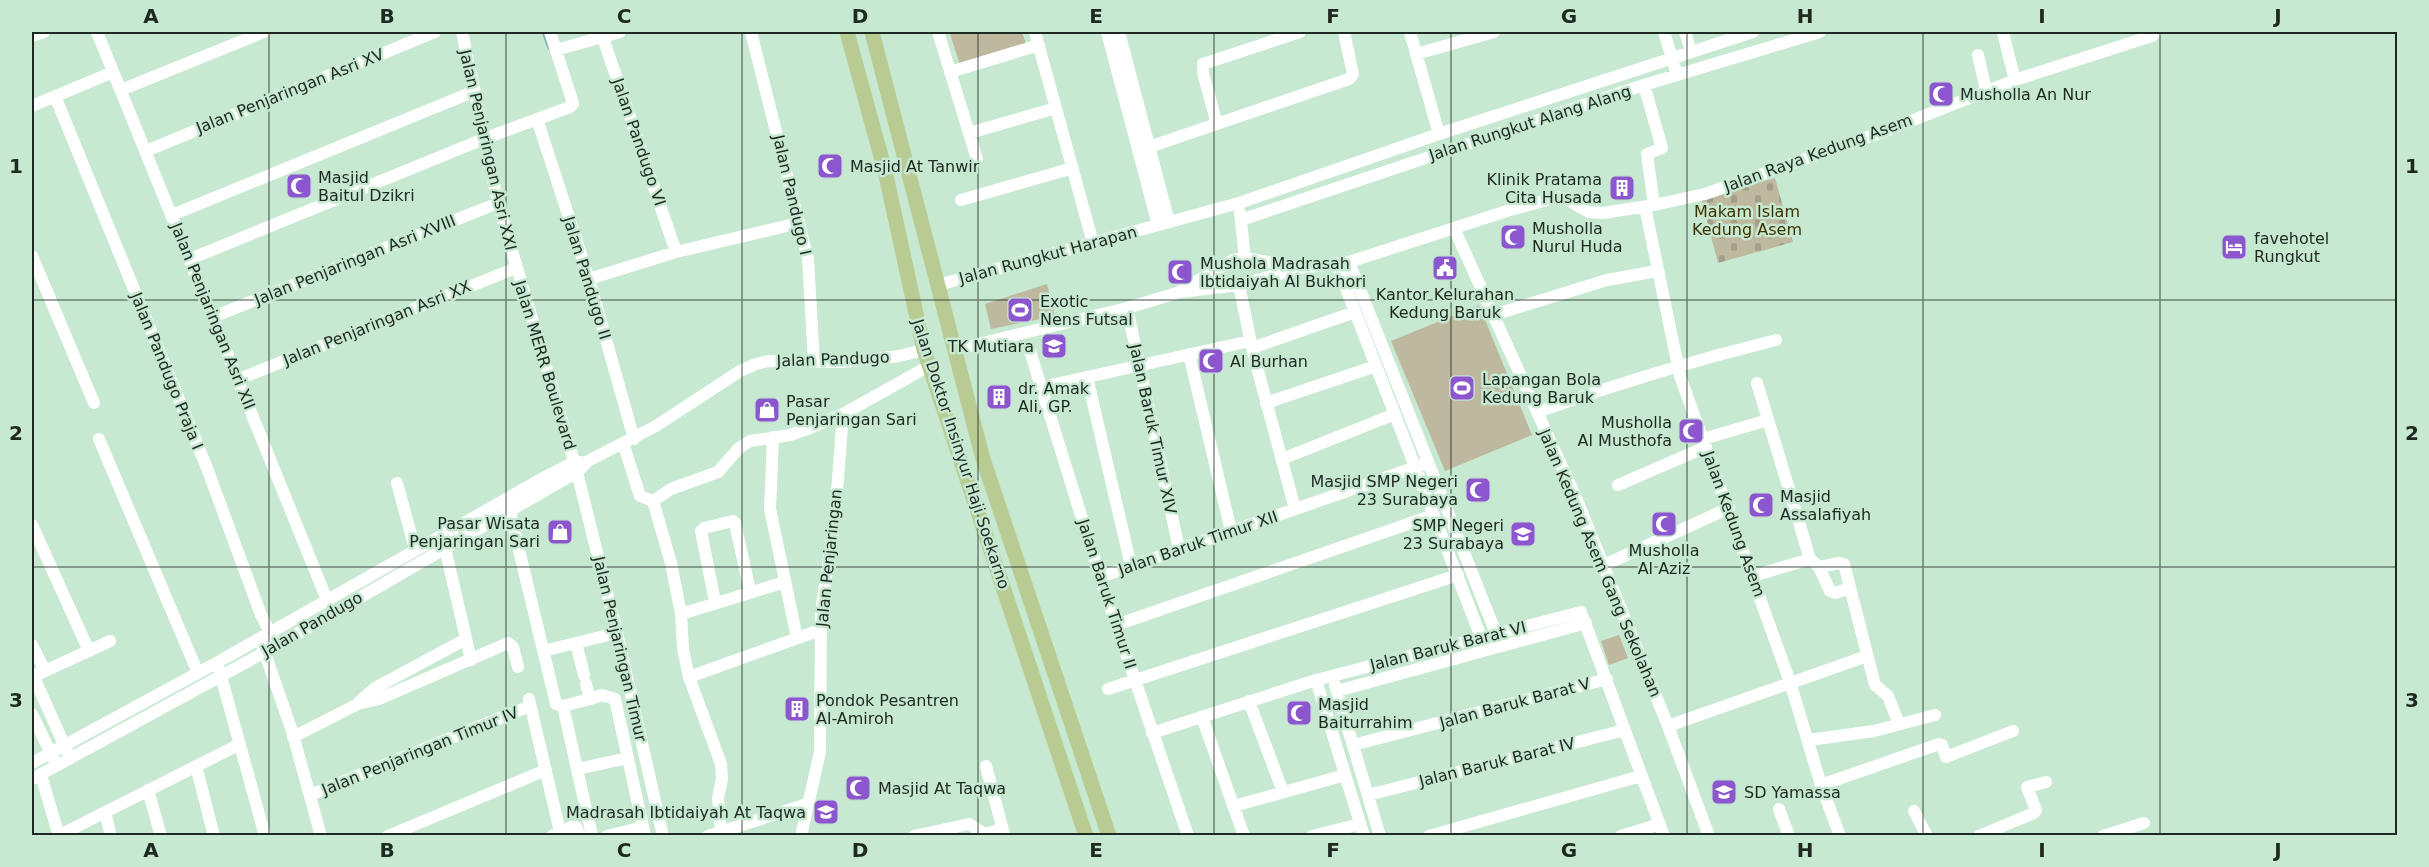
<svg xmlns="http://www.w3.org/2000/svg" width="2429" height="867" font-family="'DejaVu Sans',sans-serif">
<defs>
<pattern id="cemetery-stones" width="16" height="16" patternUnits="userSpaceOnUse" patternTransform="scale(1.5)"><rect width="16" height="16" fill="#beb89f"/><path d="M2 7V4a2 2 0 0 1 4 0v3zM10 15v-3a2 2 0 0 1 4 0v3z" fill="#a39e89"/></pattern>
</defs>
<rect width="100%" height="100%" fill="#c7e8d1"/>
<path fill="url(#cemetery-stones)" d="M1775 178 1793 242 1718 263 1701 198Z"/>
<path fill="#beb89f" d="M957 32H1022L1026 44 960 65 950 34Z
M1047 284 1055 316 991 329 985 304Z
M1479 305 1532 435 1445 471 1391 341Z
M1619 635 1628 658 1609 665 1601 641Z"/>
<g fill="none" stroke-linecap="round" stroke-linejoin="round">
<path stroke="#81b3be" stroke-width="3" d="M543 32 549 48"/>
<path stroke="#fff" stroke-width="12" d="M97 32 327 600
M462 32 498 203 577 472 617 633 663 836
M601 32 676 252
M751 32 808 259 814 362
M938 32 977 159
M1035 32 1093 243
M1107 32 1158 225
M1119 32 1169 222
M1410 32 1439 134
M1664 32 1677 75
M1685 32 1691 51
M2003 33 2015 80
M32 36 44 32
M556 50 620 32
M1416 54 1494 32
M1978 55 1986 90
M950 72 1039 45
M1644 85 1662 148 1647 154 1654 205
M121 90 264 32
M55 96 207 468 261 615 273 638
M32 106 113 72
M537 119 589 279 634 439
M1217 124 1203 73V64L1300 32
M969 133 1056 108
M1149 147 1349 79 1353 74 1344 32
M146 151 435 32
M961 200 1073 168
M1645 207 1680 376 1790 682 1821 785 1840 836
M1240 213 1245 258
M172 215 475 91
M1241 220 1644 85 1820 32
M1454 228 1577 500 1668 726 1709 836
M32 256 94 403
M190 259 486 138 570 107 573 104 572 100 550 32
M1349 262 1501 646
M1337 265 1486 650
M589 279 676 252 799 223
M938 285 1239 203 1439 134 1753 32
M1239 285 1252 348 1295 509
M1182 290 1233 260 1245 258 1297 267
M1127 308 1179 549
M1493 315 1607 280 1657 271
M213 317 498 203
M1252 348 1355 312
M954 350 1127 308 1180 292 1239 285 1301 268 1349 262 1510 210 1558 197 1566 199 1589 212 1603 213 1654 205 1705 194 1888 130 2015 80 2152 36 2156 32
M1030 351 1103 586 1188 836
M1189 354 1231 531
M1087 377 1131 566
M239 379 516 268
M1757 383 1810 559
M1042 387 1250 341
M1266 403 1376 366
M1537 412C1616 384 1695 360 1776 340
M773 437 770 509 797 638
M99 439 198 673
M1703 439 1768 420
M623 443 640 496 653 501
M1282 459 1395 414
M397 483 415 549
M1618 485 1706 447
M653 501 671 563 681 614 683 649 689 677 721 764 722 779 718 798 721 832
M653 501 671 489 718 472 739 448 750 441 790 435 810 428 843 414 929 366
M508 504 556 704 563 706 590 699 586 684
M32 525 89 651
M445 548 471 660
M1810 559 1819 567 1840 563 1844 564 1875 685 1888 696 1899 724
M1602 566 1729 508
M1819 567 1830 591 1835 593 1850 588
M1753 576 1810 559
M1100 577 1422 465
M715 602 701 531 704 528 733 521 735 523 750 591
M681 614 785 582
M1116 625 1434 515
M576 643 584 675
M32 645 45 671
M262 645 292 731 321 836
M551 649 617 633
M219 669 265 836
M32 673 67 751
M32 677 110 641
M689 677 820 630
M1316 680 1364 836
M1335 685 1380 836
M1108 689 1458 575
M1337 691 1586 623
M529 699 560 832
M590 699 602 695 615 699 645 836
M1249 701 1283 792
M359 702 375 688 466 639
M563 706 592 836
M32 714 53 758
M1202 717 1244 836
M1668 726 1867 656
M1152 733 1316 680 1581 612 1664 836
M293 737 358 704 379 699 508 643 513 647 518 667
M1809 740 1874 731 1935 715
M1353 745 1607 679
M32 763 218 662 545 477 574 462H581
M196 766 214 836
M986 766 1004 834
M577 769 628 758
M41 775 59 836
M32 779 276 646 577 472 588 461 656 426 740 371 756 364 768 361 841 362 899 356 924 350
M1821 785 1939 744 1942 745 1946 757 2013 731
M148 790 161 836
M310 795 530 706
M1368 795 1625 730
M1234 806 1345 775
M1779 809 1789 836
M1914 811 1927 836
M105 812 111 836
M58 836 240 744
M388 836 546 770
M552 836 571 827H576L580 836
M607 836 643 827
M708 836 810 803
M801 836 820 752 821 612 835 517 843 414
M914 836 969 824 985 834 1002 829
M1312 836 1360 824
M1429 836 1641 776
M1621 836 1660 824
M1979 836 2034 813 2036 810 2027 787 2046 782
M2103 836 2144 823"/>
<path stroke="#b8cb93" stroke-width="15" d="M847 32 885 171 924 350 1086 836
M872 32 983 459 1109 836"/>
</g>
<path fill="none" stroke="#1d2921" stroke-width="1.5" stroke-opacity="0.55" d="M269 32V836M506 32V836M742 32V836M978 32V836M1214 32V836M1451 32V836M1687 32V836M1923 32V836M2160 32V836M32 300H2398M32 567H2398"/>
<defs>
<g id="mosque-square" transform="scale(1.35)"><rect x="-9" y="-9" width="18" height="18" rx="4" fill="#8b56ce" stroke="#c7e8d1"/><path d="M3.5-4.9A6 6 0 1 0 3.5 4.9A5 5 0 1 1 3.5-4.9Z" fill="#fff"/></g>
<g id="building-square" transform="scale(1.35)"><rect x="-9" y="-9" width="18" height="18" rx="4" fill="#8b56ce" stroke="#c7e8d1"/><path d="M-4-6H4V6H1V3H-1V6H-4ZM-2.5-4.3h1.7v1.8h-1.7ZM.8-4.3h1.7v1.8H.8ZM-2.5-1h1.7V.8h-1.7ZM.8-1h1.7V.8H.8Z" fill="#fff"/></g>
<g id="hotel-square" transform="scale(1.35)"><rect x="-9" y="-9" width="18" height="18" rx="4" fill="#8b56ce" stroke="#c7e8d1"/><path d="M-6-4.5h1.5V1H6V5H4.5V3h-9V5H-6ZM-4 0a1.8 1.8 0 1 1 3.6 0ZM.5 0V-2.5h3Q6-2.5 6 0Z" fill="#fff"/></g>
<g id="civic-square" transform="scale(1.35)"><rect x="-9" y="-9" width="18" height="18" rx="4" fill="#8b56ce" stroke="#c7e8d1"/><path d="M-.6-6.5H3V-4.5H.6V-3L4-1V1h2V6H-6V1h2V-1L-.6-3ZM-1.2 2.5V6h2.4V2.5Z" fill="#fff"/></g>
<g id="stadium-square" transform="scale(1.35)"><rect x="-9" y="-9" width="18" height="18" rx="4" fill="#8b56ce" stroke="#c7e8d1"/><path d="M0-5a6.5 5 0 1 0 0 10a6.5 5 0 1 0 0-10ZM-3.5-1.8h7v3.6h-7Z" fill="#fff"/></g>
<g id="school-square" transform="scale(1.35)"><rect x="-9" y="-9" width="18" height="18" rx="4" fill="#8b56ce" stroke="#c7e8d1"/><path d="M0-5L7-2L0 1L-7-2ZM-4 1L0 2.5L4 1V4Q0 6-4 4Z" fill="#fff"/></g>
<g id="shop-square" transform="scale(1.35)"><rect x="-9" y="-9" width="18" height="18" rx="4" fill="#8b56ce" stroke="#c7e8d1"/><path d="M-5-2.5h2.3a2.7 3.5 0 0 1 5.4 0H5L5.5 6h-11ZM-1.5-2.5h3a1.5 2.3 0 0 0-3 0Z" fill="#fff"/></g>
</defs>
<g fill-rule="evenodd">
<use href="#mosque-square" x="1941" y="94"/>
<use href="#mosque-square" x="830" y="166"/>
<use href="#mosque-square" x="299" y="186"/>
<use href="#building-square" x="1622" y="188"/>
<use href="#mosque-square" x="1513" y="237"/>
<use href="#hotel-square" x="2234" y="247"/>
<use href="#civic-square" x="1445" y="268"/>
<use href="#mosque-square" x="1180" y="272"/>
<use href="#stadium-square" x="1020" y="310"/>
<use href="#school-square" x="1054" y="346"/>
<use href="#mosque-square" x="1211" y="361"/>
<use href="#stadium-square" x="1462" y="388"/>
<use href="#building-square" x="999" y="397"/>
<use href="#shop-square" x="767" y="410"/>
<use href="#mosque-square" x="1691" y="431"/>
<use href="#mosque-square" x="1478" y="490"/>
<use href="#mosque-square" x="1761" y="505"/>
<use href="#mosque-square" x="1664" y="524"/>
<use href="#shop-square" x="560" y="532"/>
<use href="#school-square" x="1523" y="534"/>
<use href="#building-square" x="797" y="709"/>
<use href="#mosque-square" x="1299" y="713"/>
<use href="#mosque-square" x="858" y="788"/>
<use href="#school-square" x="1724" y="792"/>
<use href="#school-square" x="826" y="812"/>
</g>
<g text-anchor="middle" dominant-baseline="central" stroke-width="5" stroke-linejoin="round" paint-order="stroke">
<g font-size="16" fill="#1d2921" stroke="#c7e8d1">
<text transform="translate(290 91) rotate(-22)">Jalan Penjaringan Asri XV</text>
<text transform="translate(1530 123) rotate(-18)">Jalan Rungkut Alang Alang</text>
<text transform="translate(639 142) rotate(71)">Jalan Pandugo VI</text>
<text transform="translate(488 150) rotate(77)">Jalan Penjaringan Asri XXI</text>
<text transform="translate(1818 153) rotate(-20)">Jalan Raya Kedung Asem</text>
<text transform="translate(792 195) rotate(77)">Jalan Pandugo I</text>
<text transform="translate(1048 255) rotate(-15)">Jalan Rungkut Harapan</text>
<text transform="translate(355 260) rotate(-22)">Jalan Penjaringan Asri XVIII</text>
<text transform="translate(587 278) rotate(73)">Jalan Pandugo II</text>
<text transform="translate(213 316) rotate(68)">Jalan Penjaringan Asri XII</text>
<text transform="translate(377 323) rotate(-22)">Jalan Penjaringan Asri XX</text>
<text transform="translate(833 359) rotate(-2)">Jalan Pandugo</text>
<text transform="translate(545 365) rotate(73)">Jalan MERR Boulevard</text>
<text transform="translate(167 371) rotate(68)">Jalan Pandugo Praja I</text>
<text transform="translate(1153 429) rotate(78)">Jalan Baruk Timur XIV</text>
<text transform="translate(961 454) rotate(72)">Jalan Doktor Insinyur Haji Soekarno</text>
<text transform="translate(1734 524) rotate(70)">Jalan Kedung Asem</text>
<text transform="translate(1198 543) rotate(-19)">Jalan Baruk Timur XII</text>
<text transform="translate(829 558) rotate(-84)">Jalan Penjaringan</text>
<text transform="translate(1600 563) rotate(67)">Jalan Kedung Asem Gang Sekolahan</text>
<text transform="translate(1107 594) rotate(72)">Jalan Baruk Timur II</text>
<text transform="translate(312 624) rotate(-30)">Jalan Pandugo</text>
<text transform="translate(1448 646) rotate(-14)">Jalan Baruk Barat VI</text>
<text transform="translate(620 649) rotate(77)">Jalan Penjaringan Timur</text>
<text transform="translate(1515 703) rotate(-15)">Jalan Baruk Barat V</text>
<text transform="translate(420 751) rotate(-22)">Jalan Penjaringan Timur IV</text>
<text transform="translate(1497 762) rotate(-14)">Jalan Baruk Barat IV</text>
</g>
<g font-size="16" fill="#1d2921" stroke="#c7e8d1" text-anchor="start">
<text x="1960" y="94">Musholla An Nur</text>
<text x="850" y="166">Masjid At Tanwir</text>
<text x="318" y="177">Masjid<tspan x="318" dy="18">Baitul Dzikri</tspan></text>
<text x="1602" y="179" text-anchor="end">Klinik Pratama<tspan x="1602" dy="18">Cita Husada</tspan></text>
<text x="1532" y="228">Musholla<tspan x="1532" dy="18">Nurul Huda</tspan></text>
<text x="2254" y="238">favehotel<tspan x="2254" dy="18">Rungkut</tspan></text>
<text x="1200" y="263">Mushola Madrasah<tspan x="1200" dy="18">Ibtidaiyah Al Bukhori</tspan></text>
<text x="1445" y="294" text-anchor="middle">Kantor Kelurahan<tspan x="1445" dy="18">Kedung Baruk</tspan></text>
<text x="1040" y="301">Exotic<tspan x="1040" dy="18">Nens Futsal</tspan></text>
<text x="1034" y="346" text-anchor="end">TK Mutiara</text>
<text x="1230" y="361">Al Burhan</text>
<text x="1482" y="379">Lapangan Bola<tspan x="1482" dy="18">Kedung Baruk</tspan></text>
<text x="1018" y="388">dr. Amak<tspan x="1018" dy="18">Ali, GP.</tspan></text>
<text x="786" y="401">Pasar<tspan x="786" dy="18">Penjaringan Sari</tspan></text>
<text x="1672" y="422" text-anchor="end">Musholla<tspan x="1672" dy="18">Al Musthofa</tspan></text>
<text x="1458" y="481" text-anchor="end">Masjid SMP Negeri<tspan x="1458" dy="18">23 Surabaya</tspan></text>
<text x="1780" y="496">Masjid<tspan x="1780" dy="18">Assalafiyah</tspan></text>
<text x="540" y="523" text-anchor="end">Pasar Wisata<tspan x="540" dy="18">Penjaringan Sari</tspan></text>
<text x="1504" y="525" text-anchor="end">SMP Negeri<tspan x="1504" dy="18">23 Surabaya</tspan></text>
<text x="1664" y="550" text-anchor="middle">Musholla<tspan x="1664" dy="18">Al Aziz</tspan></text>
<text x="816" y="700">Pondok Pesantren<tspan x="816" dy="18">Al-Amiroh</tspan></text>
<text x="1318" y="704">Masjid<tspan x="1318" dy="18">Baiturrahim</tspan></text>
<text x="878" y="788">Masjid At Taqwa</text>
<text x="1744" y="792">SD Yamassa</text>
<text x="806" y="812" text-anchor="end">Madrasah Ibtidaiyah At Taqwa</text>
</g>
<g font-size="16" fill="#3e3300" stroke="#c7e8d1">
<text x="1747" y="211">Makam Islam<tspan x="1747" dy="18">Kedung Asem</tspan></text>
</g>
</g>
<rect width="2429" height="867" fill="none" stroke="#c7e8d1" stroke-width="66"/>
<rect x="33" y="33" width="2363" height="801" fill="none" stroke="#1d2921" stroke-width="2"/>
<g font-size="20" text-anchor="middle" font-weight="bold" fill="#1d2921">
<text x="151" y="23">A</text>
<text x="387" y="23">B</text>
<text x="624" y="23">C</text>
<text x="860" y="23">D</text>
<text x="1096" y="23">E</text>
<text x="1333" y="23">F</text>
<text x="1569" y="23">G</text>
<text x="1805" y="23">H</text>
<text x="2042" y="23">I</text>
<text x="2278" y="23">J</text>
<text x="16" y="173">1</text>
<text x="2412" y="173">1</text>
<text x="16" y="440">2</text>
<text x="2412" y="440">2</text>
<text x="16" y="707">3</text>
<text x="2412" y="707">3</text>
<text x="151" y="857">A</text>
<text x="387" y="857">B</text>
<text x="624" y="857">C</text>
<text x="860" y="857">D</text>
<text x="1096" y="857">E</text>
<text x="1333" y="857">F</text>
<text x="1569" y="857">G</text>
<text x="1805" y="857">H</text>
<text x="2042" y="857">I</text>
<text x="2278" y="857">J</text>
</g>
</svg>
